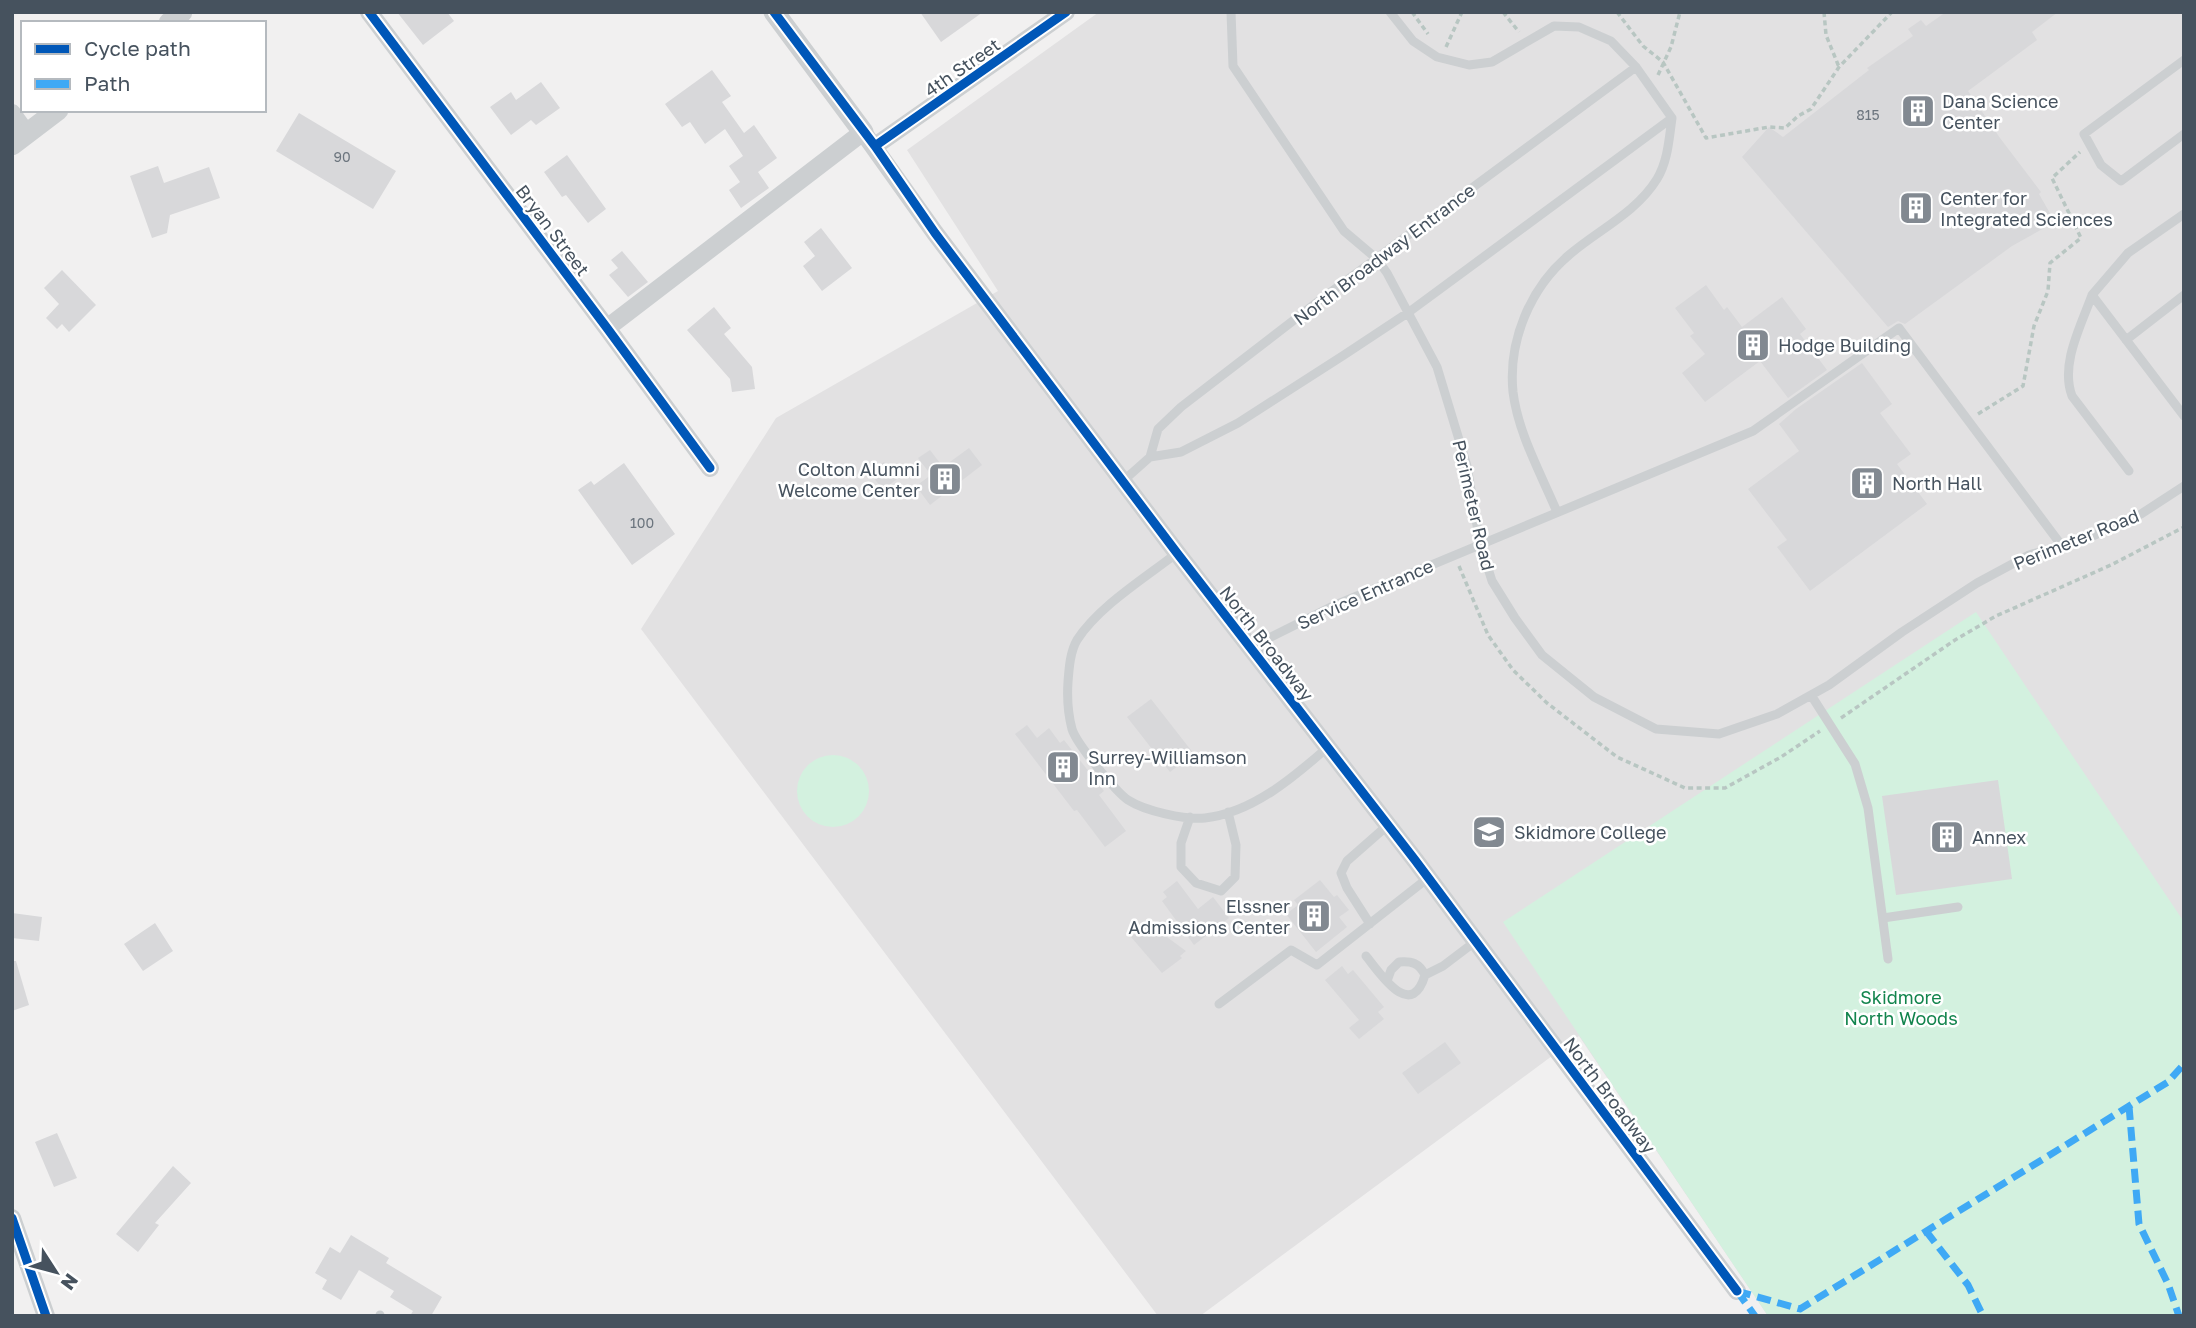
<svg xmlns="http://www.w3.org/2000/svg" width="2196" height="1328" font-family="'Golos Text',sans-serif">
<rect width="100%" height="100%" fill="#f1f0f0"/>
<path fill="#e2e1e2" d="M1099 12H2184V1316H1768L1579 1036 1200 1316H1158L641 629 776 418 998 291 907 150Z"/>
<path fill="#d3f1df" d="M1976 612 2184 922V1316H1768L1503 922Z
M797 791a36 36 0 1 1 72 0a36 36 0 1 1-72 0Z"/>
<path fill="#d8d8da" d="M397 12H447L454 21 423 45Z
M920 12H983L941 42Z
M1946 12H2058L2032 32 2037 40 1968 91 2000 138 2041 192 2039 194 2055 222 2012 246 1905 324 1898 321 1888 327 1742 157 1769 127 1783 137 1869 70 1867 68 1913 36 1908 29 1921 20 1926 26Z
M712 70 731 96 722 102 744 133 754 125 777 158 758 172 769 188 741 208 729 190 740 182 729 166 743 156 725 129 705 144 690 122 682 127 665 104Z
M541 82 560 108 536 125 531 120 511 135 490 107 511 92 516 100Z
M299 113 396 171 373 209 276 151Z
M567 155 606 209 588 223 566 195 562 197 544 172Z
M158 166 164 183 209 167 220 198 170 215 167 233 152 238 130 176Z
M821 228 852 268 822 291 803 266 815 256 804 242Z
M622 251 648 282 628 297 609 275 618 268 611 260Z
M62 270 96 305 69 332 62 324 57 329 46 318 59 304 44 288Z
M1706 285 1724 310 1727 307 1742 327 1782 297 1806 329 1800 334 1827 370 1788 398 1760 361 1705 402 1682 373 1705 354 1690 336 1694 333 1675 308Z
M714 307 731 328 724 334 752 367 755 389 732 392 730 379 687 330Z
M1862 363 1892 404 1880 413 1911 454 1897 464 1927 504 1810 591 1777 547 1787 540 1748 489 1799 451 1779 424 1796 409Z
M969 448 982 465 930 505 916 486 931 475 918 458 930 450 943 467Z
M884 462 897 479 883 490 870 473Z
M624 463 675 534 632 565 578 490 591 481 594 485Z
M1151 699 1194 754 1170 772 1127 717Z
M1027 725 1037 738 1049 728 1060 743 1064 740 1104 791 1099 795 1126 831 1105 847 1077 810 1074 811 1015 734Z
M1998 780 2012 879 1896 895 1882 796Z
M1320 880 1334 897 1337 895 1349 910 1339 917 1347 927 1316 952 1286 914 1298 905 1294 900Z
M1177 881 1198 909 1213 897 1229 918 1194 945 1162 901 1167 897 1163 892Z
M12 913 42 917 39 941 12 938Z
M155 923 173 951 143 971 124 944Z
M1149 924 1186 951 1180 956 1182 958 1162 973 1131 937Z
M12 961H16L29 1005 12 1011Z
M1342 966 1348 974 1353 970 1384 1007 1378 1012 1384 1019 1359 1039 1349 1028 1359 1020 1325 980Z
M1445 1042 1461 1063 1418 1094 1402 1073Z
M57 1133 77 1178 54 1187 35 1142Z
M173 1166 191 1183 155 1223 159 1225 138 1252 116 1234Z
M351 1235 389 1258 386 1263 442 1297 431 1316H410L413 1311 390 1297 394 1291 359 1270 341 1300 322 1289 327 1280 315 1273 330 1247 340 1253Z"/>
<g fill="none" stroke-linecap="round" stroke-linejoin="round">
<path stroke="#b8c6c2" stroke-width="3.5" stroke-dasharray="5 3.5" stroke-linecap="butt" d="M1412 12 1428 34
M1503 12 1519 32
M1617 12 1643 46 1663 62 1706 138 1769 127 1785 128 1798 116 1811 109 1839 67 1892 12
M1824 12 1826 35 1839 67
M1446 47 1462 12
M1658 75 1671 47 1680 12
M1978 414 2023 386 2034 326 2048 291 2050 263 2081 238 2052 178 2080 152
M1459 566 1488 635 1513 670 1547 703 1617 757 1685 788H1725L1781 757 1820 731
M1841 718 1955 640 1996 616 2111 565 2184 527"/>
<path stroke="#cccfd1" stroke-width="9" d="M1231 12 1233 66 1344 231 1377 259 1387 273 1437 367 1467 466 1480 543 1492 581 1515 618 1542 655 1594 697 1656 729 1719 734 1777 714 1829 685 1902 632 1977 583 2029 555 2093 536 2141 514 2184 486
M1390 12 1413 41 1437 57 1469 65 1492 62 1554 26 1579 27 1611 41 1636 67 1672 118C1669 139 1668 161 1657 179 1636 213 1598 230 1569 255 1530 288 1508 341 1513 392 1518 433 1541 474 1557 512
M2184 60 2084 134 2101 165 2121 181 2184 134
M2184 214 2128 253 2092 295 2184 416
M2092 295C2081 326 2060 364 2072 396L2129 471
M2126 340 2184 295
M1150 457 1181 452 1238 423 1344 355 1409 312 1672 118
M1123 481 1150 457 1158 429 1181 407 1320 300 1636 67
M1177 553C1145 578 1099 606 1077 640 1070 652 1069 669 1068 682 1067 697 1068 714 1072 729 1076 743 1116 792 1128 800 1145 811 1185 820 1205 818 1252 813 1294 777 1328 747
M1251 647 1333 606 1753 431 1899 328 2062 546
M1811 695 1855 764 1868 808 1888 959
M1190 817 1181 843V867L1196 883 1221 891 1235 877 1236 845 1228 812
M1883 918 1958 907
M1370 924 1347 888 1341 873 1347 861 1388 825
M1366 956C1380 973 1411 1022 1425 975L1443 966 1476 941
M1387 981 1391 970 1399 962C1412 961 1419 963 1425 975
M1219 1004 1291 950 1317 965 1428 878
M380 1316V1315"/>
<path stroke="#cccfd1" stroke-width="18" d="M369 12 607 328 710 468
M12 113 27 134
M875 146 1066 12
M607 328 863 132 935 233 1177 553 1415 860 1737 1291
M12 1218 46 1316"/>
<path stroke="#cccfd1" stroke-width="21" d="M774 12 863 132
M169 23 182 12
M12 145 58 110"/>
<path stroke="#3fa9f5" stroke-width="7" stroke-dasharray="14 7" stroke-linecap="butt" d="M2129 1106 2139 1224 2168 1284 2179 1316
M1926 1231 1968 1285 1983 1316
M1737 1291 1800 1309 2168 1082 2184 1064
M1737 1291 1755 1316"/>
<g stroke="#fff" stroke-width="13">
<path id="cycleway" d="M369 12 607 328 710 468
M774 12 875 146 935 233 1177 553 1415 860 1737 1291
M875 146 1066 12
M12 1218 46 1316"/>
</g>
<use href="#cycleway" stroke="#0057b8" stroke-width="9"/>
</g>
<defs>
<g id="building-square" transform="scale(1.75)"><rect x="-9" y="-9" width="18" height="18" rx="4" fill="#828991" stroke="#fff"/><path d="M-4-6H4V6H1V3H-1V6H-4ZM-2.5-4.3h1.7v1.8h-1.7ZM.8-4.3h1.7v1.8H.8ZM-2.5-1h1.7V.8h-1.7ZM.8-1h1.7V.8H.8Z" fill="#fff"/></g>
<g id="university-square" transform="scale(1.75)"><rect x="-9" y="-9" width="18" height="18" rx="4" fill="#828991" stroke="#fff"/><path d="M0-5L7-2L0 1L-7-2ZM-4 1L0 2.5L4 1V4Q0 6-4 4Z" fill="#fff"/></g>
</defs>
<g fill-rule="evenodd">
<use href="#building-square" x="1918" y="111"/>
<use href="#building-square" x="1916" y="208"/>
<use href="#building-square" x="1753" y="345"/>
<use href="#building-square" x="945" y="479"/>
<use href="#building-square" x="1867" y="483"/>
<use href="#building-square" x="1063" y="767"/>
<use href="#university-square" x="1489" y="832"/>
<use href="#building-square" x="1947" y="837"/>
<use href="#building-square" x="1314" y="916"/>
</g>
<g text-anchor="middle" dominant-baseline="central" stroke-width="5" stroke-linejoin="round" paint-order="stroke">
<g font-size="14" fill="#6c757e">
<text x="1868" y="114">815</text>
<text x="342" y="156">90</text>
<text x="642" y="522">100</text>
</g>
<g font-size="18" fill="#46525e" stroke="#fff">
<text transform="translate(962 67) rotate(-35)">4th Street</text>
<text transform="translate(553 230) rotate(53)">Bryan Street</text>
<text transform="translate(1384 254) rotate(-37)">North Broadway Entrance</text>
<text transform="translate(1474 505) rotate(77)">Perimeter Road</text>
<text transform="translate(2076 539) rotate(-22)">Perimeter Road</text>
<text transform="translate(1365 594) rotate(-24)">Service Entrance</text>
<text transform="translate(1267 643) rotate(52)">North Broadway</text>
<text transform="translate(1610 1095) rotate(53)">North Broadway</text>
</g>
<g font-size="18" fill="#46525e" stroke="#fff" text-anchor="start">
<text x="1942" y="101">Dana Science<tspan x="1942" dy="21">Center</tspan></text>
<text x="1940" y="198">Center for<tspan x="1940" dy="21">Integrated Sciences</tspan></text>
<text x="1778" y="345">Hodge Building</text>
<text x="920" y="469" text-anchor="end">Colton Alumni<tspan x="920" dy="21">Welcome Center</tspan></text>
<text x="1892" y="483">North Hall</text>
<text x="1088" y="757">Surrey-Williamson<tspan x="1088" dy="21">Inn</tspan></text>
<text x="1514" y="832">Skidmore College</text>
<text x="1972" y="837">Annex</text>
<text x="1290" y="906" text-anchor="end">Elssner<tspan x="1290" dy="21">Admissions Center</tspan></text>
</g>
<g font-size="18" fill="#12844d" stroke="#fff">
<text x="1901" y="997">Skidmore<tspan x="1901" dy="21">North Woods</tspan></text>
</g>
</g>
<rect width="2196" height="1328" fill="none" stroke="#46525e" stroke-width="28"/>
<rect x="21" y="21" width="245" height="91" fill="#ffffff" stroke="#b5babf" stroke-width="2"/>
<rect x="35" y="44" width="35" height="10" fill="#0057b8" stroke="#b5babf" stroke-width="2"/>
<text x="84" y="56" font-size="21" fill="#46525e">Cycle path</text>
<rect x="35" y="79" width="35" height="10" fill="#3fa9f5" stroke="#b5babf" stroke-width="2"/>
<text x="84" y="91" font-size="21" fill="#46525e">Path</text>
<g transform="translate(56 1272) rotate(126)" stroke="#ffffff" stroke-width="5" paint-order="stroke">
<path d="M0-5L12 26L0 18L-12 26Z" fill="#46525e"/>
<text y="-10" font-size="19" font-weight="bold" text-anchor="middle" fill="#46525e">N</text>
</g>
</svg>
